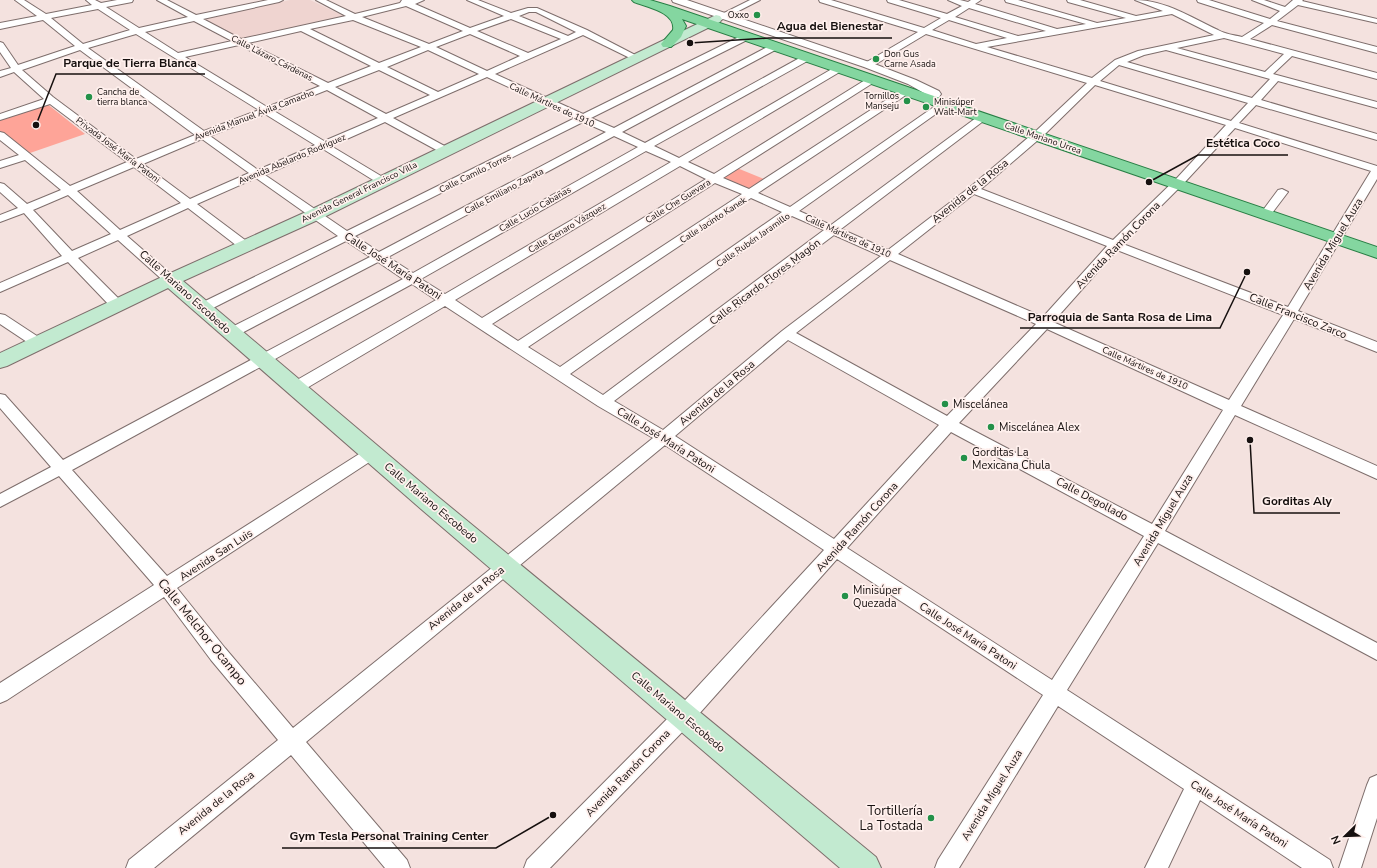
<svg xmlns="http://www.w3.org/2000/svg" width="1377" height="868" font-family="'Nunito Sans',sans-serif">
<rect width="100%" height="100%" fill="#f4e2df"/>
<path fill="#efd4d0" d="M290 0H310L346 17 242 40 202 19Z"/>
<path fill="#fea498" d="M46 103 85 134 30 153 0 131V118Z
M737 168 769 181 752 193 719 179Z"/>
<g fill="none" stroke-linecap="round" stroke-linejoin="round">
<g stroke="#7e6e6c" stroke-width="2">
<path id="minor" d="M15 0H24L46 14 92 5 86 0H95L101 3 117 0H133L132 2 106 7 139 28 188 17 157 0H167L196 15 268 0H283L279 2 203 19 241 39 346 16 316 0H326L355 14 400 3 402 0H424L415 4 470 28 504 16 467 0H478L511 13 528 8H537L587 30 641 58 637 61 634 60 583 35 495 74 583 114 743 35H749L750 37 749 39 591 118 614 128 773 44H779L780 46 779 48 622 132 645 143 805 55H811L812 57 811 59 654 146 679 158 837 66H843L845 68 843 70 688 162 714 174 870 77H876L878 79 876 81 723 178 749 189 903 89H909L911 91 909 93 758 193 790 207 941 102H947L949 104 947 106 799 211 831 225 980 115H986L988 117 986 119 841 229 888 250 969 188 1037 130 1087 83 926 34 871 67H865L863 65 865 63 918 32 820 2 819 0H831L924 28 941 18 888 2 887 0H899L947 14 962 6 948 0H960L968 2 971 0H981L975 4 1057 29 1086 24 1006 2 1005 0H1018L1097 23 1126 18 1068 2 1067 0H1080L1136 16 1163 11 1135 0C1165 0 1192 18 1218 30 1225 34 1234 35 1242 37L1264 23 1198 2 1197 0H1209L1270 19 1280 11 1252 0H1264L1285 7 1293 0H1303L1302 1 1377 19V23L1298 5 1277 21 1377 47V53L1272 25 1250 39 1377 73V79L1292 56 1273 74 1377 102V108L1278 81 1261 100 1377 134V140L1256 105 1239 123 1377 166V179L1298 311 1377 342V352L1294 319 1241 406 1377 466V479L1235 415 1165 531 1377 643V660L1158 543 1067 690 1330 860 1333 868H1302L1200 800 1168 868H1145L1184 789 1058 706 959 868H935L938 860 1043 695 837 559 690 724 550 868H524L527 860 676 710 824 550 665 445 306 742 407 860 410 868H385L291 755 154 868H126L129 860 278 740 211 660 164 597 7 700 0 703V683L154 585 59 476 0 507V494L51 467 0 408V394L5 395 63 460 403 279 378 262 236 336 231 337 226 336 224 333 226 330 370 257 346 241 207 311H197L196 308 197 305 338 236 256 178 197 204 249 243 251 246 249 249H241L188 208 127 236 174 277 176 280 174 283H166L118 240 78 258 122 302 123 305 122 308H112L68 262 0 292V283L62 256 24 213 0 222V215L18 208 0 192V183L4 184 27 204 61 190 25 160 0 168V161L19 155 0 140V132L4 133 70 186 127 162 50 104 0 120V114L44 99 14 72 0 77V71L11 68 0 52V42L3 43 18 65 75 46 43 20 0 29V23L37 16ZM406 6 463 31 429 44 362 17ZM969 8 1046 31 1018 36 955 17ZM98 9 130 30 83 44 51 18ZM529 12H536L576 32 568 36 519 16ZM1172 14 1214 35 1138 51 1115 60 1092 78 987 47ZM511 19 561 39 528 53 477 31ZM353 20 421 47 379 63 310 29ZM949 20 1007 38 976 44 932 30ZM194 21 232 41 178 53 145 32ZM301 31 371 66 328 83 248 43ZM136 34 259 110 204 131 88 48ZM470 34 520 56 487 71 436 47ZM1224 38 1284 54 1265 72 1177 48ZM239 45 320 86 267 107 185 57ZM80 50 195 135 136 159 53 97 22 70ZM428 50 479 74 438 92 387 67ZM1166 50 1270 79 1252 98 1127 62 1144 55ZM1119 65 1248 103 1231 121 1100 81ZM379 70 430 95 386 114 335 87ZM487 77 575 118 347 231 265 175 323 149 378 183H386L387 181 386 179 331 146 385 122 442 153H450L451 151 450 149 393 118ZM1095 85 1226 125 1177 178 1113 240 981 189 1045 134ZM327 90 378 118 324 141 274 111ZM265 114 315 145 258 170 210 136ZM583 122 606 132 379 252 355 236ZM1235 128 1371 171 1288 307 1123 244 1185 182ZM614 136 638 147 413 273 388 257ZM202 139 249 173 190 199 143 164ZM646 151 671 162 445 294 421 279ZM680 166 706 179 482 318 455 300ZM134 167 181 203 120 230 77 191ZM715 183 742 194 518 341 492 324ZM974 194 1107 246 1043 317 898 254ZM68 195 111 234 72 251 33 210ZM751 198 782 212 560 367 528 347ZM792 216 824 230 603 395 570 374ZM834 235 881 256 782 331 663 430 614 401ZM1117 250 1283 315 1229 400 1053 322ZM890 260 1036 324 947 416 796 333ZM412 284 436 300 290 384 288 388 290 392 295 393 300 392 445 306 598 406 653 438 293 728 225 648 177 588 377 457 380 453 377 449 372 447 367 449 167 576 72 470ZM1047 329 1223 410 1152 524 959 423ZM788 340 939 425 834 539 675 436ZM951 432 1144 536 1052 680 847 548Z
M750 0H760L719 21H716L712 19Z
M1282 189 1288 192 1269 217H1261L1259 215 1261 213 1278 190Z
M0 314 5 315 43 340 45 343 43 346 38 347 33 346 0 324Z
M1377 775V818L1361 868H1339L1367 785 1370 778Z"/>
</g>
<g stroke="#7e6e6c" stroke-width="2">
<path id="tertiary" d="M672 0H687L872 63 916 80 939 91 941 94 939 97H931L908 84 864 67 673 2Z"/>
</g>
<g stroke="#7e6e6c" stroke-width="2">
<path id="secondary" d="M716 15 720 16 722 19 720 22 320 219 183 281 437 496 876 857 881 868H840L421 509 168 288 7 366 0 368V353L164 276 308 211Z"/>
</g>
<g stroke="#287e44" stroke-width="2">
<path id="primary" d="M632 0H650L670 6 1377 247V258L682 19 686 26 681 37 671 47H663L661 44 673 30C676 12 646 7 634 2Z"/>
</g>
<use href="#minor" fill="#fff" fill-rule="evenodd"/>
<use href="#tertiary" fill="#fff" fill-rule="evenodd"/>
<use href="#secondary" fill="#c2ead0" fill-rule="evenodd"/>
<use href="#primary" fill="#84d6a0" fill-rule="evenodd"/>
</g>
<g fill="#239149" stroke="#fff0ed" stroke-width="1.5">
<circle cx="757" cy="15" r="4"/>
<circle cx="876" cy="59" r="4"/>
<circle cx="89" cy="97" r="4"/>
<circle cx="907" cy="101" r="4"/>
<circle cx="926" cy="107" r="4"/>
<circle cx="945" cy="404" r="4"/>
<circle cx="991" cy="427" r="4"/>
<circle cx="964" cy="458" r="4"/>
<circle cx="845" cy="596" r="4"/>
<circle cx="931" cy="818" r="4"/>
</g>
<g text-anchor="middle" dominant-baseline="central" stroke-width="3.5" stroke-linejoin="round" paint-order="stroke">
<g font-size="9" fill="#16100f" stroke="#fff0ed" text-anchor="start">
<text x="749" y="15" text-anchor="end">Oxxo</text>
<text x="884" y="54">Don Gus<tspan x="884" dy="10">Carne Asada</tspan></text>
<text x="97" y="92">Cancha de<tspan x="97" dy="10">tierra blanca</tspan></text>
<text x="899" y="96" text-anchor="end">Tornillos<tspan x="899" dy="10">Manseju</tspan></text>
<text x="934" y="102">Minisúper<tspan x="934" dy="10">Walt-Mart</tspan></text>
</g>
<g font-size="9" fill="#16100f" stroke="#fff0ed">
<text transform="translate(272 58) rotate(27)">Calle Lázaro Cárdenas</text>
<text transform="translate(552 105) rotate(25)">Calle Mártires de 1910</text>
<text transform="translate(254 115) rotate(-21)">Avenida Manuel Ávila Camacho</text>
<text transform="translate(1043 138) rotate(19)">Calle Mariano Urrea</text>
<text transform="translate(118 150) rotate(37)">Privada José María Patoni</text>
<text transform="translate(292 159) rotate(-23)">Avenida Abelardo Rodríguez</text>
<text transform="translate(475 173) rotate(-26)">Calle Camilo Torres</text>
<text transform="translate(504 191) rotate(-28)">Calle Emiliano Zapata</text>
<text transform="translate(359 192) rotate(-26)">Avenida General Francisco Villa</text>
<text transform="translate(678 201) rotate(-32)">Calle Che Guevara</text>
<text transform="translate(535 209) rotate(-30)">Calle Lucio Cabañas</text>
<text transform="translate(713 220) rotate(-33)">Calle Jacinto Kanek</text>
<text transform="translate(567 228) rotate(-31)">Calle Genaro Vázquez</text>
<text transform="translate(848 236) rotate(24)">Calle Mártires de 1910</text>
<text transform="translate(753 240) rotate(-35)">Calle Rubén Jaramillo</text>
<text transform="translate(1145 368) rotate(24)">Calle Mártires de 1910</text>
</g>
<g font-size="11" fill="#16100f" stroke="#fff0ed">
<text transform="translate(970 191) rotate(-39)">Avenida de la Rosa</text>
<text transform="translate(1333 244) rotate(-59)">Avenida Miguel Auza</text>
<text transform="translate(1118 245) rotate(-46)">Avenida Ramón Corona</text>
<text transform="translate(393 266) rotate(33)">Calle José María Patoni</text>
<text transform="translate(765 282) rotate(-37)">Calle Ricardo Flores Magón</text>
<text transform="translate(185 292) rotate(42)">Calle Mariano Escobedo</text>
<text transform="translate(1298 316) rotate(22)">Calle Francisco Zarco</text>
<text transform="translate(717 393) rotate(-40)">Avenida de la Rosa</text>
<text transform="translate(666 440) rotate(32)">Calle José María Patoni</text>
<text transform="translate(1092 499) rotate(28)">Calle Degollado</text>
<text transform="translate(431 503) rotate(40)">Calle Mariano Escobedo</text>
<text transform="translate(1163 520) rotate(-59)">Avenida Miguel Auza</text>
<text transform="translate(857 527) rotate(-48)">Avenida Ramón Corona</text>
<text transform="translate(216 555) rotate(-33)">Avenida San Luis</text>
<text transform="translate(466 598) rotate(-39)">Avenida de la Rosa</text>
<text transform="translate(968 636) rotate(33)">Calle José María Patoni</text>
<text transform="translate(678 712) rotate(40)">Calle Mariano Escobedo</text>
<text transform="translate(628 773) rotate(-46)">Avenida Ramón Corona</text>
<text transform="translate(992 795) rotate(-58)">Avenida Miguel Auza</text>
<text transform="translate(216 803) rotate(-39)">Avenida de la Rosa</text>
<text transform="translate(1239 814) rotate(33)">Calle José María Patoni</text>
</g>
<g font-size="11" fill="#16100f" stroke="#fff0ed" text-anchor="start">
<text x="953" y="404">Miscelánea</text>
<text x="999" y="427">Miscelánea Alex</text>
<text x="972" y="452">Gorditas La<tspan x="972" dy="13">Mexicana Chula</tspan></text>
<text x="853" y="590">Minisúper<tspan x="853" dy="13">Quezada</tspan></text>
</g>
<g font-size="13" fill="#16100f" stroke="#fff0ed">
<text transform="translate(202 632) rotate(51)">Calle Melchor Ocampo</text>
</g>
<g font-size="13" fill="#16100f" stroke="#fff0ed" text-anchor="end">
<text x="923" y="811">Tortillería<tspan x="923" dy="15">La Tostada</tspan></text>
</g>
</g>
<path fill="none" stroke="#16100f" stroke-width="1.5" d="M690 43L769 38H892M36 125L56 74H205M1149 182L1198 155H1288M1247 272L1220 328H1020M1250 440L1254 513H1340M553 815L496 848H282"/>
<g fill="#16100f" stroke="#fff0ed" stroke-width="1.5">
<circle cx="690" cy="43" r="4"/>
<circle cx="36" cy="125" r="4"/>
<circle cx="1149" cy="182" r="4"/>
<circle cx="1247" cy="272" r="4"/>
<circle cx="1250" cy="440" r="4"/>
<circle cx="553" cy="815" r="4"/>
</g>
<g font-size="12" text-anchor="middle" font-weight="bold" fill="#16100f" stroke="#fff0ed" stroke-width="3.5" stroke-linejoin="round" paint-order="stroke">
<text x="830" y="30">Agua del Bienestar</text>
<text x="130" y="67">Parque de Tierra Blanca</text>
<text x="1243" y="147">Estética Coco</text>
<text x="1120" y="321">Parroquia de Santa Rosa de Lima</text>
<text x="1297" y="505">Gorditas Aly</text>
<text x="389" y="840">Gym Tesla Personal Training Center</text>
</g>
<g transform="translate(1345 836) rotate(247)" stroke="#fff0ed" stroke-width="3" paint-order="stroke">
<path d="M0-3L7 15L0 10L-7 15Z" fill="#16100f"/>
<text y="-6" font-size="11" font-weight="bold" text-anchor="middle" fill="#16100f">N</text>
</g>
</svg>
